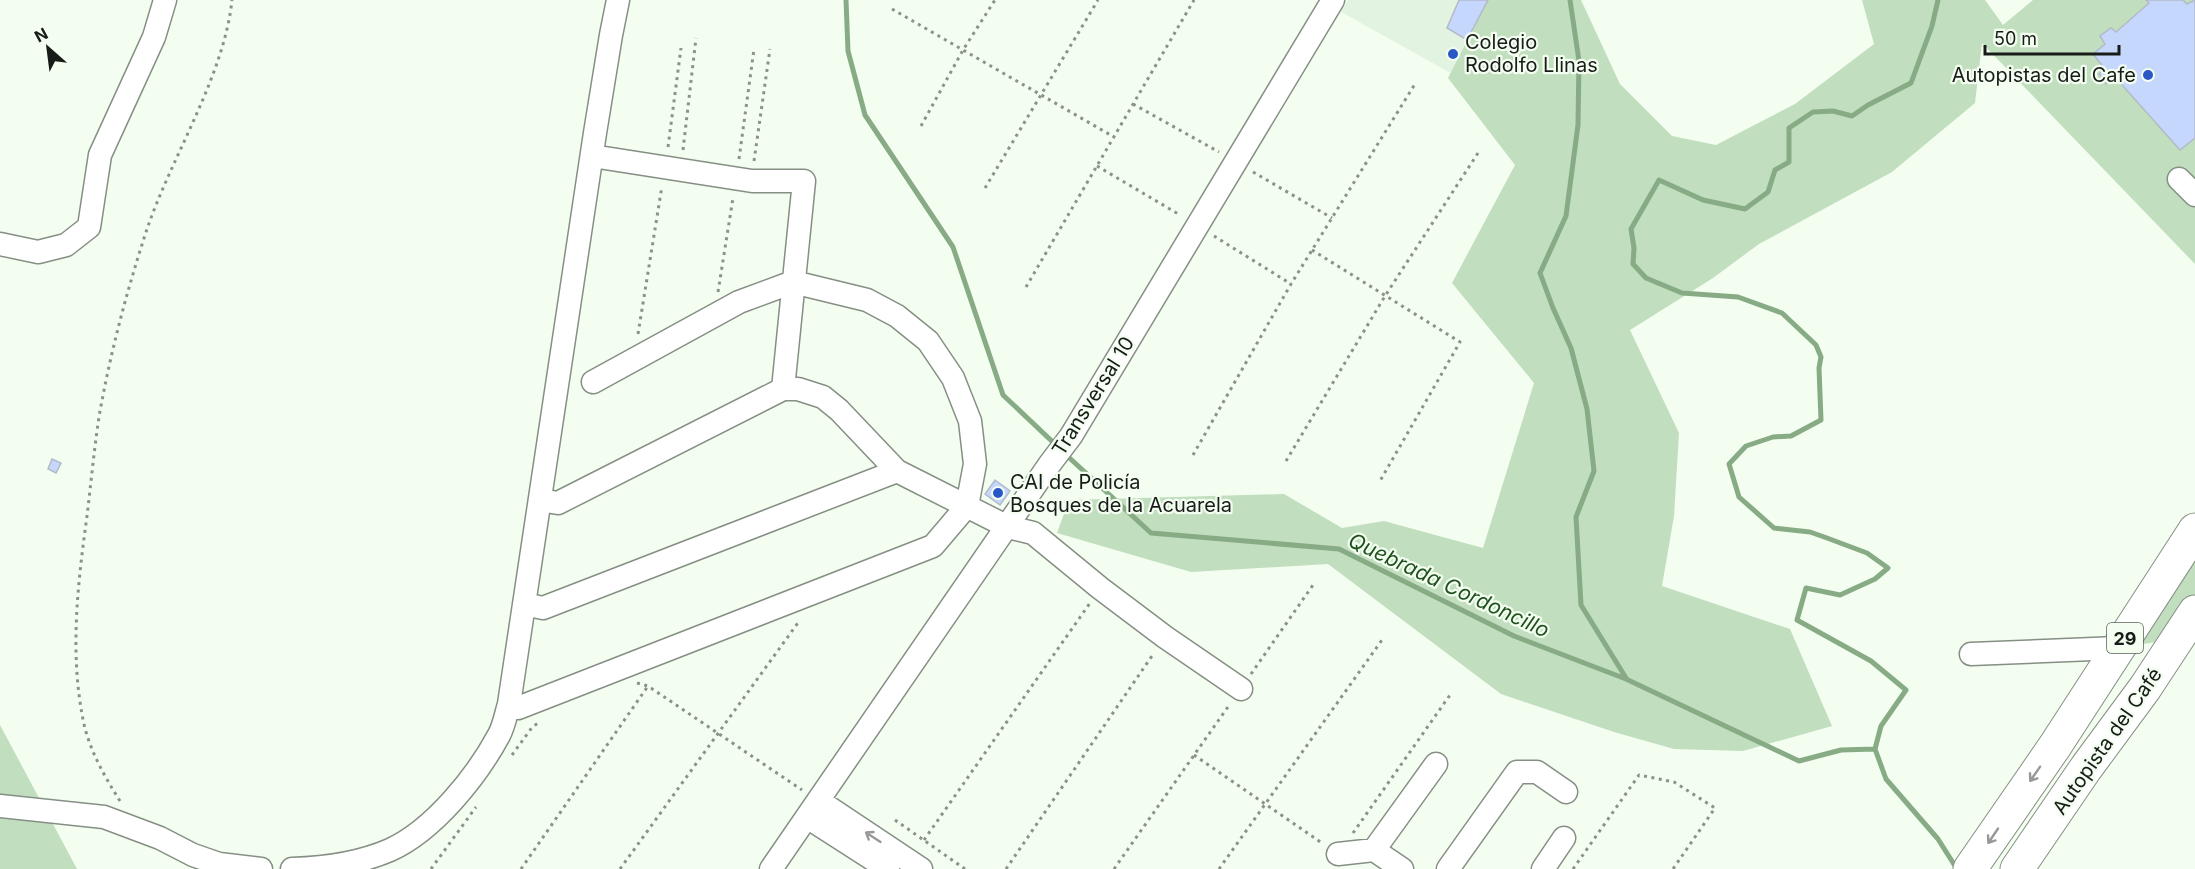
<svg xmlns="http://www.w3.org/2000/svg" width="2195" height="869" font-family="Inter,sans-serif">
<rect width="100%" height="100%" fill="#f3fef1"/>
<path fill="#e2f4e1" d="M1348 0H1488L1474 86 1341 12Z"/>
<path fill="#c1debe" d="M1488 0H1581L1620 84 1672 136 1716 145 1795 104 1874 44 1862 0H1985L2003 25 2033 0H2195V264L1982 43 1975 103 1892 172 1759 244 1713 278 1630 330 1679 433 1674 516 1662 586 1790 629 1832 726 1743 751 1674 749 1614 732 1501 694 1328 564 1191 572 1057 533 1069 500 1284 494 1342 528 1384 521 1483 548 1534 383 1452 283 1515 165 1448 78Z
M2195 530V636L2118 648Z
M0 725 77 869H0Z"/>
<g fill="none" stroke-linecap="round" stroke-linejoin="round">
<path stroke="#87ab84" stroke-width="5" d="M846 0 848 51 865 115 953 247 1003 395 1057 446
M1570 0 1579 61 1578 125 1566 216 1540 273 1553 308 1571 348 1587 409 1594 471 1576 517 1581 605 1626 678
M1938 0 1932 26 1911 83 1868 105 1852 116 1833 111 1813 112 1789 128V162L1775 170 1768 192 1745 209 1703 200 1659 180 1631 229 1634 248 1633 264 1646 278 1682 293 1738 297 1782 313 1816 345 1821 357 1819 368 1821 420 1791 436 1773 437 1746 446 1729 464 1739 497 1774 528 1810 532 1827 538 1867 553 1888 568 1875 579 1840 595 1806 588 1797 620 1871 661 1906 690 1881 726 1875 749 1886 779 1938 839 1957 869
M1063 452 1151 533 1339 549 1514 636 1626 679 1799 761 1841 750 1875 749"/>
</g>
<path fill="#c5d7fc" stroke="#b3bac8" stroke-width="1.5" d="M1459 0H1488L1467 40 1447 28Z
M2146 0H2183L2187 4 2195 0V138L2180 150 2115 77 2106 84 2099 74 2105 69 2093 54 2105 44 2100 36 2111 28 2116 32 2149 3Z
M52 459 61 463 56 473 48 469Z
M995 480 1010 491 1000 505 985 494Z"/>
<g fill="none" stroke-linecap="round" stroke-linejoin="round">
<g stroke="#858f84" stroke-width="25">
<path id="minor" d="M592 156 752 181H804L783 389
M2179 179 2195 195
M0 244 38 252 66 245 89 227 100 155 154 37 165 0
M540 500 558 503 783 389H798L823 397 839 410 897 471 1008 527 1033 533 1100 588 1165 637 1241 689
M524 604 543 608 897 471
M1971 654 2118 648
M509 704 518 708 933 546 967 506 975 464 970 421 953 378 928 341 897 316 867 300 793 282 739 302 593 382
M819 801 921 869
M0 806 104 817 160 838 193 855 219 864 261 869
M807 817 888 869
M1374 850 1436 764
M1338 854 1374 850 1402 869
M292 869C325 868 360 863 390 850 434 830 477 776 499 735 504 726 506 714 509 704L595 133 611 35 618 0
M771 869 1049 465 1071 436 1333 0
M1448 869 1517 772H1537L1566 792
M1543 869 1564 838"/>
</g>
<g stroke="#858f84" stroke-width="35">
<path id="highway" d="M1970 869 2055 746 2195 530
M2017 869 2086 768 2145 688 2195 612"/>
</g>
<path stroke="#8a9289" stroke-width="3" stroke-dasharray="3 4.5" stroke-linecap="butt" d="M892 9 1114 137
M1133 104 1219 152
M921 126 963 50 995 0
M668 147 681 48
M683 150 696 38
M739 159 754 49
M754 161 770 49
M1097 166 1180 215
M1253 172 1332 218
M985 188 1098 0
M1214 236 1291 284
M1312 250 1460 342 1380 481
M1026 287 1194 0
M718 292 733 198
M638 334 662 186
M1193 455 1291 284 1415 84
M1286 461 1385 296 1478 153
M1251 674 1313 585
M637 683 648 686 802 790
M512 755 533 726 541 722
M1194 755 1322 843
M120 801C103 774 87 746 82 714 70 648 78 582 87 516 91 483 94 450 99 417 110 354 127 290 147 229 172 156 224 76 232 0
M895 820 965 869
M1353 833 1450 695
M924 840 1090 603
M431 869 476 807
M521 869 648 686
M620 869 800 620
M1006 869 1154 653
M1114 869 1230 704
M1219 869 1382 640
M1573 869 1639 775 1674 782 1715 808 1673 869"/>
<use href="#minor" stroke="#fff" stroke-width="22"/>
<use href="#highway" stroke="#fff" stroke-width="33"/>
</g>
<defs><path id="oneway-shaft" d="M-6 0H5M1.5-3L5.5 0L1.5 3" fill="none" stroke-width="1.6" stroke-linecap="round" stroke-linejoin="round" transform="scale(1.5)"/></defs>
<g stroke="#979997">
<use href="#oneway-shaft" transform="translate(2035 774) rotate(125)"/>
<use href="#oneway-shaft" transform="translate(1993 836) rotate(124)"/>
<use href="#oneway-shaft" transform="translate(873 837) rotate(-147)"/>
</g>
<g fill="#2957c5" stroke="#f3fef1" stroke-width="2">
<circle cx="1453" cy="54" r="6"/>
<circle cx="2148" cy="75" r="6"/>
<circle cx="998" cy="493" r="6"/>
</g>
<g text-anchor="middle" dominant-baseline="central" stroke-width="4.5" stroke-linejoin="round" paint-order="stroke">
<rect fill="#f3fef1" stroke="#5a6059" stroke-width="1.5" x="2107" y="623" width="36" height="30" rx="4.5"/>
<g font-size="18" font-weight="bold" fill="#181c18">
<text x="2125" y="638">29</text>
</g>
<g font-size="20" fill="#181c18" stroke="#f3fef1" text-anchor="start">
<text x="1465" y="42">Colegio<tspan x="1465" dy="23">Rodolfo Llinas</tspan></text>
<text x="2136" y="75" text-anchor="end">Autopistas del Cafe</text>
<text x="1010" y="482">CAI de Policía<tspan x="1010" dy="23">Bosques de la Acuarela</tspan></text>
</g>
<g font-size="20" fill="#181c18" stroke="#f3fef1">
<text transform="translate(1093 396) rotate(-58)">Transversal 10</text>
<text transform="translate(2107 741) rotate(-55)">Autopista del Café</text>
</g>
<g font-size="21" font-style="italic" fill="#1e511d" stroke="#f3fef1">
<text transform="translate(1449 585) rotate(25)">Quebrada Cordoncillo</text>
</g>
</g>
<g transform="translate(48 48) rotate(332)" stroke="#f3fef1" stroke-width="4.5" paint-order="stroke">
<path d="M0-4.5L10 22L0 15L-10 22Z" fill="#181c18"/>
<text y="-9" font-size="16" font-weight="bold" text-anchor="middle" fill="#181c18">N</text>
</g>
<path d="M1985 45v9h134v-9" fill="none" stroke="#181c18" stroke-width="3"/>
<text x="1994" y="45" font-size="18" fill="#181c18" stroke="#f3fef1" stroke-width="4.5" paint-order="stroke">50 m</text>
</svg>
